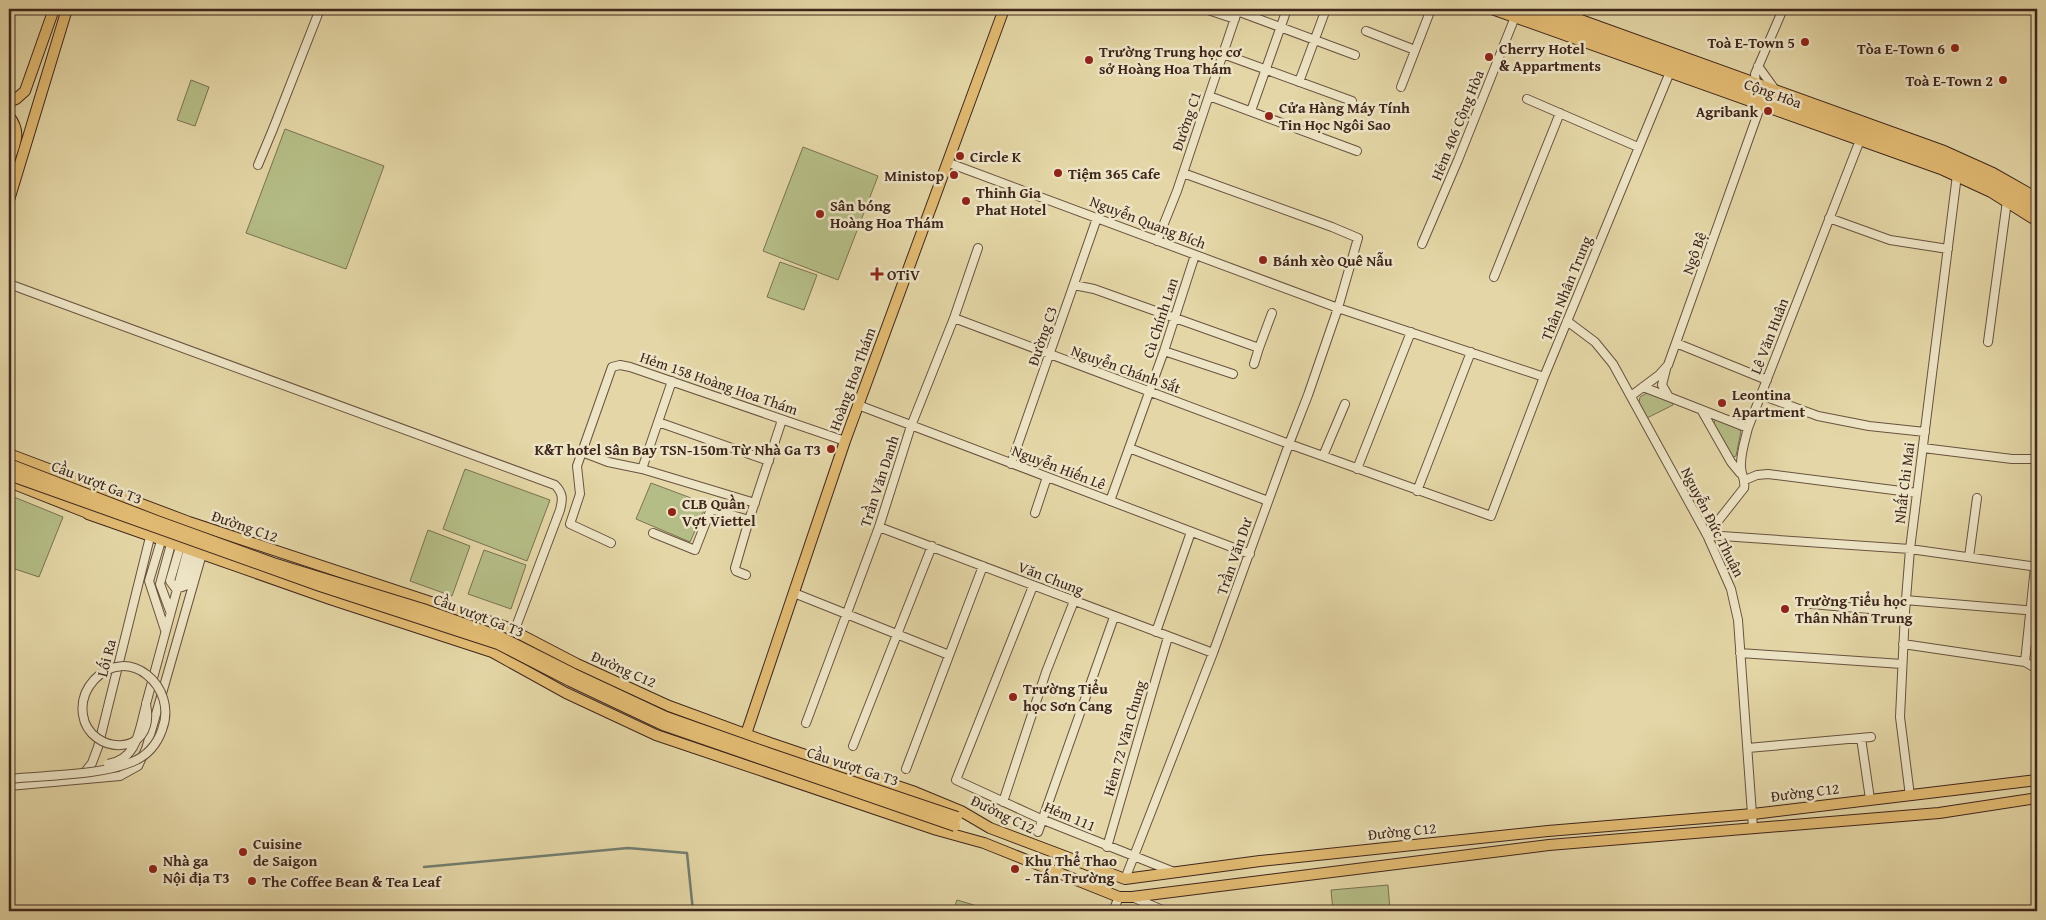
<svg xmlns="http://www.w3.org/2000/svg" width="2046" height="920" font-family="'Gentium Book Plus',serif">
<rect width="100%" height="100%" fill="#e4d6a6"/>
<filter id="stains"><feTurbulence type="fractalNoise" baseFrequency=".004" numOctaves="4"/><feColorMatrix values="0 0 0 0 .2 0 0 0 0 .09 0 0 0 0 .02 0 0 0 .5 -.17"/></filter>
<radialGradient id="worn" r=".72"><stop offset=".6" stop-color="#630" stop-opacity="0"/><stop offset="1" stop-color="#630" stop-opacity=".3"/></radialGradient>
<path fill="#b5bd86" stroke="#7a7252" d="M191 80 209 87 195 126 177 120Z
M285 129 384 166 346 269 246 233Z
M803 147 878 176 838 280 763 251Z
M780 262 817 275 804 310 767 297Z
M1647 393 1672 401 1673 405 1647 418 1639 402 1640 397Z
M1715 419 1737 428 1741 431 1736 456 1733 457 1714 424Z
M465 469 550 500 527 561 443 529Z
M651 483 707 504 690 542 636 519Z
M9 495 63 517 39 577 9 567Z
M428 530 470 546 452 596 410 581Z
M484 550 526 565 511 609 468 594Z
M1388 885 1390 911H1333L1331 890Z
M957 900 974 905 972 911H953Z"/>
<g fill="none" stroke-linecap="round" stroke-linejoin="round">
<path stroke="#737e6f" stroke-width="2.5" d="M424 867 628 848 687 853 693 911"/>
<g stroke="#68523f" stroke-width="10">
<path id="minor" d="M1205 9 1235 19
M1237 11 1355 55
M1366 31 1415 50
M1223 54 1352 101
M1758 66 1776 91
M1299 82 1326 9
M1756 84 1755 74 1783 9
M1401 87 1431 9
M1209 96 1357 151
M1527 99 1638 147
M1251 111 1287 9
M949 163 1338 308 1544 377
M258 165 273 129 320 9
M1829 218 1890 240 1948 249
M1157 241 1177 191 1238 9
M1422 244 1458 160 1515 17
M1494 277 1560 113
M9 284 555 485C563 493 563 499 560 510L514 632
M1074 285 1094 289 1259 348 1254 364
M954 318 1289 444 1491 516 1544 377 1670 72
M1567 321 1595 342 1613 364 1707 535 1731 589 1738 620 1753 828
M1988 342 2007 201
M1676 343 1767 380
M1259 348 1272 313
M1164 351 1233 374
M1666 369 1662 385 1669 397 1748 428
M1643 387 1669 397
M1761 395 1818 416 1869 426 1925 432
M1631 396 1659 375 1668 365 1758 113 1757 103
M858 405 1250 554
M1702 411 1731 462 1740 473
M658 422 769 461
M1129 448 1268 501
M1923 448 2012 459H2037
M582 452 608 462 642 469 755 503
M1323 456 1345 404
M1011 464 1097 218
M642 469 672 381
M1357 469 1411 332
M1745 480 1757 475 1768 474 1917 493
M1417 491 1471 352
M1110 501 1164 351 1195 255
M1035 513 1047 477
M879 527 1213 653
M653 533 695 550 711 509 749 520 782 420
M1707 535 1744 488C1746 480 1740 473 1741 464 1741 452 1745 440 1748 428L1860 140
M1707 535 1910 549 2037 567
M161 541 149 581 165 630
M611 543 570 524 580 494 577 466 612 367 620 365 630 367 845 441
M180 547 170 581 176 589 185 586 195 552
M1969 557 1977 498
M746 575 736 571 735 568 749 520
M1033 586 956 780 1041 819 1174 872
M794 593 949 655
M1905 600 2037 611
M1811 604 1905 612
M170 611 160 584 171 544
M1156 632 1191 532
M1903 644 2025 662 2037 669
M1740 653 1902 664
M2025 662 2035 567
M146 704 188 549
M806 723 879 527 911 426 954 318 978 248
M1861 738 1870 799
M853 746 932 546
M1748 748 1871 737
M906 769 983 566
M81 777 92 763 98 747 150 537
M9 786 120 776 138 766 146 749 202 554
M1910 796 1900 717 1905 612 1910 549 1957 175
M1003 802 1046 672 1074 601
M1038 832 1114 617
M1107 847 1168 637
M1125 879 1213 653 1289 444 1308 395 1338 308 1358 238 1332 227 1183 173
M1132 897 1165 911
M1113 911 1119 897"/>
</g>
<g stroke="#3f261d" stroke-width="12">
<path id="major" d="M1492 9 1941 169 1991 192 2037 221
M1520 9 1941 159 1998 186 2037 210
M1550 9 1944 151 1993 173 2037 198
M9 102 16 99 25 91 54 9
M9 116C22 133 15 142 9 161
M9 200 67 9
M9 454 189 522 506 627 577 664 669 706 770 743 915 792 961 811 990 828 1125 879 1260 861 1548 831 1753 814 2037 780
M9 482 85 512 88 504
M88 514 330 599 492 652 566 693 656 735 937 830 984 843 1119 897H1132L1549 845 1939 813 2037 798
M744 740 845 441 1004 9"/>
</g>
<use href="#minor" stroke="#ede4c5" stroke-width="8"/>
<use href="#major" stroke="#e2bb73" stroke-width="10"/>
<g stroke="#68523f" stroke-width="10" stroke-linecap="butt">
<path id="minor-bridge" d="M108 764C138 759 139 730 146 705
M9 779C46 775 98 776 132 762 147 756 157 744 162 730 179 687 128 643 94 680 85 690 81 702 83 715 89 755 157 759 146 704"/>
</g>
<g stroke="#3f261d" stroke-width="12" stroke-linecap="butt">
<path id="major-bridge" d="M9 464 157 521 273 563 423 609 501 637 574 674 666 717 768 753 957 817
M9 475 320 586 498 644 570 681 663 725 955 826"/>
</g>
<use href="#minor-bridge" stroke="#ede4c5" stroke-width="8"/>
<use href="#major-bridge" stroke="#e2bb73" stroke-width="10"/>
</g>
<g fill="#8f2418" stroke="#ede4c5" stroke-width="2">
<circle cx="1805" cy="42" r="5"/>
<circle cx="1955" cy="48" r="5"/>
<circle cx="1489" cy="57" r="5"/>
<circle cx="1089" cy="60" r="5"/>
<circle cx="2003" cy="80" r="5"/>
<circle cx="1768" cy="111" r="5"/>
<circle cx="1269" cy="116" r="5"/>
<circle cx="960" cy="156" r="5"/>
<circle cx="1058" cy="173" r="5"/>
<circle cx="954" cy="175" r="5"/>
<circle cx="966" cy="201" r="5"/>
<circle cx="820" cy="214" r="5"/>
<circle cx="1263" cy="260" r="5"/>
<path d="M874.5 266.5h5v5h5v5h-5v5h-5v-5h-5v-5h5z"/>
<circle cx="1722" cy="403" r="5"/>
<circle cx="831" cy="449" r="5"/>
<circle cx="672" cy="512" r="5"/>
<circle cx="1785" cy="609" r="5"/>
<circle cx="1013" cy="697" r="5"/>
<circle cx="243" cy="852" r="5"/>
<circle cx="153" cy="869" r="5"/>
<circle cx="1015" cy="869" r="5"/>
<circle cx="252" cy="881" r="5"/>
</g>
<g text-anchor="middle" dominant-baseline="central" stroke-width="5" stroke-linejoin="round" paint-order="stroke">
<g font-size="15" font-weight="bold" fill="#3f261d" stroke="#ede4c5" text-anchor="start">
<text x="1795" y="42" text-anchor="end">Toà E-Town 5</text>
<text x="1499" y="48">Cherry Hotel<tspan x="1499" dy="17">&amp; Appartments</tspan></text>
<text x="1945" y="48" text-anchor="end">Tòa E-Town 6</text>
<text x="1099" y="51">Trường Trung học cơ<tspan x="1099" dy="17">sở Hoàng Hoa Thám</tspan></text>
<text x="1993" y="80" text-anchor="end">Toà E-Town 2</text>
<text x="1279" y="107">Cửa Hàng Máy Tính<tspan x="1279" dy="17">Tin Học Ngôi Sao</tspan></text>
<text x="1758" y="111" text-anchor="end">Agribank</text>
<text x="970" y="156">Circle K</text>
<text x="1068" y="173">Tiệm 365 Cafe</text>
<text x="944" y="175" text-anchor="end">Ministop</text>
<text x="976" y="192">Thinh Gia<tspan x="976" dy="17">Phat Hotel</tspan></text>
<text x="830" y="205">Sân bóng<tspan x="830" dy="17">Hoàng Hoa Thám</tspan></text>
<text x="1273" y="260">Bánh xèo Quê Nẫu</text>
<text x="887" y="274">OTiV</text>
<text x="1732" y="394">Leontina<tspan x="1732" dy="17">Apartment</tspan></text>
<text x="821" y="449" text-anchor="end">K&amp;T hotel Sân Bay TSN-150m Từ Nhà Ga T3</text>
<text x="682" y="503">CLB Quần<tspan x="682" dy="17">Vợt Viettel</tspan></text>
<text x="1795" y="600">Trường Tiểu học<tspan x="1795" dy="17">Thân Nhân Trung</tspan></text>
<text x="1023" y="688">Trường Tiểu<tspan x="1023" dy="17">học Sơn Cang</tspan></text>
<text x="253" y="843">Cuisine<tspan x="253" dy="17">de Saigon</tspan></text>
<text x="163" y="860">Nhà ga<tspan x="163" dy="17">Nội địa T3</tspan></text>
<text x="1025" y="860">Khu Thể Thao<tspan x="1025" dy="17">- Tấn Trường</tspan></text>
<text x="262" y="881">The Coffee Bean &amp; Tea Leaf</text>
</g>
<g font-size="15" fill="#3f261d" stroke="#ede4c5">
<text transform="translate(1773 93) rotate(20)">Cộng Hòa</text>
<text transform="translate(1186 121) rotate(-71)">Đường C1</text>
<text transform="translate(1457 125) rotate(-68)">Hẻm 406 Cộng Hòa</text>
<text transform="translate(1148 222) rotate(21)">Nguyễn Quang Bích</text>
<text transform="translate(1694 253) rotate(-70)">Ngô Bệ</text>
<text transform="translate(1566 288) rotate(-68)">Thân Nhân Trung</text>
<text transform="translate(1160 318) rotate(-72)">Cù Chính Lan</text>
<text transform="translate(1042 336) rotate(-71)">Đường C3</text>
<text transform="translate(1769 336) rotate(-69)">Lê Văn Huân</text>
<text transform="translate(1126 369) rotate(20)">Nguyễn Chánh Sắt</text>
<text transform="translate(852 379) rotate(-70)">Hoàng Hoa Thám</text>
<text transform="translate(719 383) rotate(19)">Hẻm 158 Hoàng Hoa Thám</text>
<text transform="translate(1059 467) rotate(21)">Nguyễn Hiến Lê</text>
<text transform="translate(879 481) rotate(-72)">Trần Văn Danh</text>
<text transform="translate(97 482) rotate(21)">Cầu vượt Ga T3</text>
<text transform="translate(1904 483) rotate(-83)">Nhất Chi Mai</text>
<text transform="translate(1713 522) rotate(63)">Nguyễn Đức Thuận</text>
<text transform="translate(245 526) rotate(19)">Đường C12</text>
<text transform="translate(1234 556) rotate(-71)">Trần Văn Dư</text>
<text transform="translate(1051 578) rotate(21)">Văn Chung</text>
<text transform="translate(479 615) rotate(21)">Cầu vượt Ga T3</text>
<text transform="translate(106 658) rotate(-76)">Lối Ra</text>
<text transform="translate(624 669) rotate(24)">Đường C12</text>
<text transform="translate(1124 738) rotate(-74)">Hẻm 72 Văn Chung</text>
<text transform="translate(853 766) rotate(18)">Cầu vượt Ga T3</text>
<text transform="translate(1805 792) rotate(-7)">Đường C12</text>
<text transform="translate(1003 814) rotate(26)">Đường C12</text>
<text transform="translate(1070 816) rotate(23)">Hẻm 111</text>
<text transform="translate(1402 831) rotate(-6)">Đường C12</text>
</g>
</g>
<rect width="2046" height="920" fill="none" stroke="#e4d6a6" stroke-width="30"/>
<rect x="10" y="10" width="2026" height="900" fill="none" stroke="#3f261d" stroke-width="2.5"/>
<rect x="15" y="15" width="2016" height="890" fill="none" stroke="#3f261d"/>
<rect width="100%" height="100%" filter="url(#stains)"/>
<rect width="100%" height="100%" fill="url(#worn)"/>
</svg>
